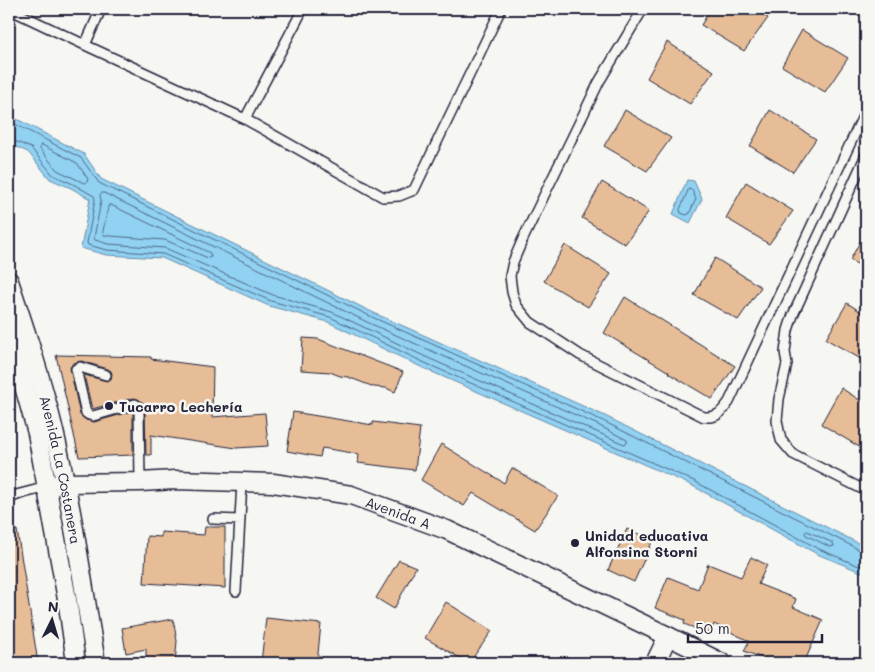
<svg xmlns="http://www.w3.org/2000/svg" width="875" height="672" font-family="Mali,sans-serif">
<rect width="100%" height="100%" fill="#f6f6f2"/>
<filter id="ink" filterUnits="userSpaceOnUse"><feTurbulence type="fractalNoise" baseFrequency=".02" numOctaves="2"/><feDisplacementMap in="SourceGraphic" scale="10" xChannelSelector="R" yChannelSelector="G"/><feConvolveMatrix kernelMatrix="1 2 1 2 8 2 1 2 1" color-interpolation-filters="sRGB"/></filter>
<g filter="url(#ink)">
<path fill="#91d1f2" stroke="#658ba9" d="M9 115 84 154 101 179 374 313 603 415 866 547V574L817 554 691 485 423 368 328 322 269 306 162 258 106 255 81 248 90 199 71 188 50 179 28 152 9 144Z
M687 180 694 181 702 199 690 223 673 214Z"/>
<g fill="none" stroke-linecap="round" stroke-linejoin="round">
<path stroke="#4e6884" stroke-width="1" d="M9 121 81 158 99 183 372 317 601 420 862 551H866
M9 139 12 140 31 148 53 175 73 184 94 196 95 200 87 243 88 245 107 250 163 254 271 301 330 317 425 363 694 481 819 549 866 569
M42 145 77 163 88 179 87 182 84 183 57 170 40 149V146Z
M689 189 692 190 696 199 689 214 686 215 681 213 680 210Z
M102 193H104L369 323 598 425 627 440V443L624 444 428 358 332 312 273 295 165 248 108 244 95 240 94 238 101 201 100 195Z
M109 205H111L210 253 211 257 208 258 165 240 110 236 104 235 103 232Z
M807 531 833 543 834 546 830 547 806 535 805 533Z"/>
</g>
<path fill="#e7bd97" stroke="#22223b" d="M711 9H753L768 18 744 51 701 25Z
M802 30 848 58 825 92 782 66Z
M667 42 714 71 690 104 647 78Z
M625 110 671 138 647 171 604 146Z
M770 110 816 139 793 172 750 146Z
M602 182 649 211 625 244 582 218Z
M746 182 793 211 769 244 726 218Z
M866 231V269L850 260Z
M565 245 611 274 588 307 544 281Z
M715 258 761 287 738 320 694 295Z
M625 297 735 366 712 399 668 373 669 372 604 333Z
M847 303 866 315V362L826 339Z
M303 338 318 339 403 372 395 392 386 388 374 387 348 377 340 376 330 372 301 370Z
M56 355 151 357V359L213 367 212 417 265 413 268 446 236 448 151 435V455H146L145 410 144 404 138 399 134 398 92 409 84 375 107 381 111 379 112 374 111 371 108 369 81 361 73 363 70 368 80 415 86 420 94 422 133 411V455L79 457Z
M841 388 866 404V451L821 424Z
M293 412 373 425V422L420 428 415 470 358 463 359 454 322 448 320 457 287 451Z
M441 444 504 483 512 468 558 496 535 530 473 493 464 506 421 480Z
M205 527H225V588L144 583 147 536 161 537V532L204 535Z
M627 529 653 540 634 582 608 570Z
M17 530 38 663H9V531Z
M751 557 767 565 758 584 796 599 793 607 823 620 804 663H775L744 651 749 641 714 624 710 634 684 624 685 620 655 608 668 577 698 589 708 564 741 577Z
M399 560 416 567 394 609 376 598Z
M446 602 492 631 469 663 425 638Z
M266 618 321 624 317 663H261Z
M173 619 177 641 175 663H146V649L126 653 122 628Z"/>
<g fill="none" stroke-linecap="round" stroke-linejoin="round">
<g stroke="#22223b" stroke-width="12">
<path id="lane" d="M9 9 85 45 245 119 383 197 399 196 414 190 501 9
M643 9 599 82 522 241 513 262 510 276 512 292 516 305 530 322 580 355 704 417C717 418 721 413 729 402L866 110
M85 45 101 9
M245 119 303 9
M866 155 793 315 788 330 785 352 787 364 779 399 777 421 781 440 793 454 866 491
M106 375 80 367 76 369 86 413 89 415 93 416 135 404 138 406 139 410 140 482
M9 498 20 494 47 487
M213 519 240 520
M236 591 242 482"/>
</g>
<g stroke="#22223b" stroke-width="21">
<g id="street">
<path id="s1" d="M9 281C25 329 41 377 53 427 72 505 83 584 96 663"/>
<path d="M9 332 37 433 68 605 76 663"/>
<path id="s2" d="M47 487 65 483 140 482 175 480 242 482 273 483 351 495 447 530 668 636 722 663"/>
<path d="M655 663 668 636"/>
</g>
</g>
<use href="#lane" stroke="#f6f6f2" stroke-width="9"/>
<use href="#street" stroke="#f6f6f2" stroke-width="18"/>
</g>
</g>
<g fill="#22223b" stroke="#f6f6f2" stroke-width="2">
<circle cx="109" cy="406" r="5"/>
<circle cx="575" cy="543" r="5"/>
</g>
<g text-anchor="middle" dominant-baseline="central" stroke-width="5" stroke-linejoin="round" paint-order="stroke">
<g font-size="14" font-weight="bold" fill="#22223b" stroke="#f6f6f2" text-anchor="start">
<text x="119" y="406">Tucarro Lechería</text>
<text x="585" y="535">Unidad educativa<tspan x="585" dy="16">Alfonsina Storni</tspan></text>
</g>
<g font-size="14" fill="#22223b" stroke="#f6f6f2">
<text stroke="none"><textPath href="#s1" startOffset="196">Avenida La Costanera</textPath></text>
<text stroke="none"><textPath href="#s2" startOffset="356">Avenida A</textPath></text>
</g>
</g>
<rect width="875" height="672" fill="none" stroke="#f6f6f2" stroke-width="30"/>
<rect x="15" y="15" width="845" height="642" fill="none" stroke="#22223b" stroke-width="2" filter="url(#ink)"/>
<g transform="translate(52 620) rotate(5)" stroke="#f6f6f2" stroke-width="4" paint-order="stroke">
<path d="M0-4L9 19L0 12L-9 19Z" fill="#22223b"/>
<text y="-8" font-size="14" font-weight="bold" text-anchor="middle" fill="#22223b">N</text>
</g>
<path d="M688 634v8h134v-8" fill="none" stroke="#22223b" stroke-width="2.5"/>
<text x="695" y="634" font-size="15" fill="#22223b" stroke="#f6f6f2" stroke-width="4" paint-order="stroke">50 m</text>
</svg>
